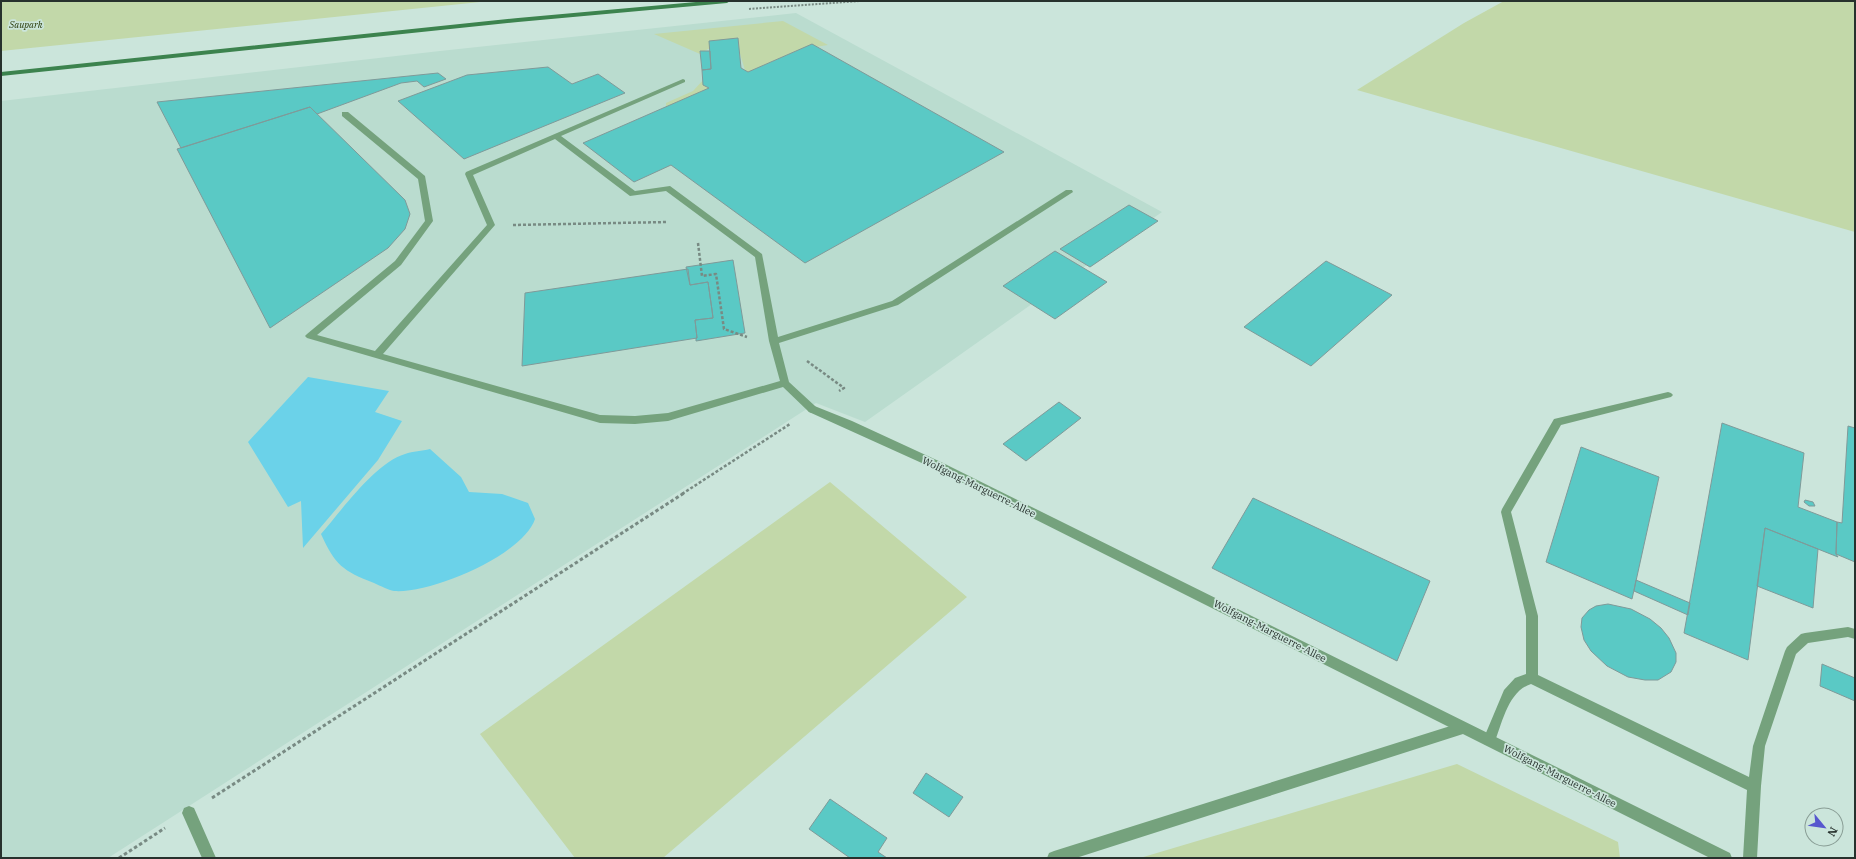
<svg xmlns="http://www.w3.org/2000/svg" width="1856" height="859" font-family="'IBM Plex Serif',serif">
<rect width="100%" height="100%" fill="#cbe5db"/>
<path fill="#badccf" d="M796 13 1162 212 865 422 816 403 108 858H1V101L440 51Z"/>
<path fill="#c2d8a9" d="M1 1H490L1 51Z
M1504 1H1855V232L1357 90 1464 23Z
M783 21 828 45 808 48 666 109V103L693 91 705 78 745 70 737 44 708 49 700 54 654 34Z
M830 482 967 597 663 858H575L480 734Z
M1457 764 1618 842 1620 858H1140Z"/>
<path fill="#6bd2e9" d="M308 377 389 391 375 412 402 421 378 460 303 548 301 501 288 507 248 442Z
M430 449 461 477 469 492 502 494 528 503 535 519C523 555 431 594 394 591 388 590 381 586 374 583 343 571 335 565 321 534 342 510 375 463 405 454 413 451 422 451 430 449Z"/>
<path fill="#5ac9c5" stroke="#7f9a99" d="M738 38 741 68 748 72 812 44 1004 152 805 263 671 165 634 182 583 143 709 88 703 85 702 70 711 69 709 41Z
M700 51H710L711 69 702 70Z
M548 67 572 84 598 74 625 93 464 159 398 101 467 75Z
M438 73 446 79 424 87 417 81 401 83 317 114 310 107 181 148 157 102Z
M310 107 405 200 410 214 405 229 388 248 270 328 177 149Z
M1129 205 1158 221 1090 267 1060 249Z
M1055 251 1107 282 1055 319 1003 286Z
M733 260 745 333 696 341V338H697L695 320 713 318 712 310 708 282 690 285 686 267Z
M1326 261 1392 295 1311 366 1244 327Z
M688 269 690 285 708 282 712 310 713 318 695 320 697 338 522 366 525 293Z
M1059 402 1081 418 1026 461 1003 444Z
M1722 423 1804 453 1798 507 1837 522 1836 554 1838 557 1765 528 1748 660 1684 633Z
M1848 426 1855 428V562L1836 554 1837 522 1842 523Z
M1581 447 1659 477 1632 599 1546 562Z
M1253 498 1430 581 1397 661 1212 568Z
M1805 500 1813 502 1815 506H1809L1804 502Z
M1765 528 1818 549 1813 608 1757 586Z
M1636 580 1690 603 1688 615 1634 591Z
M1608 604 1631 609 1650 619 1661 628 1669 638 1676 653V662L1671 672 1658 680H1645L1628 677 1607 666 1591 651 1584 640 1581 627 1582 618 1589 610 1596 606Z
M1822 664 1855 678V701L1820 686Z
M926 773 963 797 949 817 913 793Z
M830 799 887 838 878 852 887 858H850L809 829Z"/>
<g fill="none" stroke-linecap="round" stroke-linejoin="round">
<path stroke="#788a83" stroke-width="2" stroke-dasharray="2 1.5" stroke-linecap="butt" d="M749 9 859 1"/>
<path stroke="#788a83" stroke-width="2.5" stroke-dasharray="3 2" stroke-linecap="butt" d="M513 225 668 222
M698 243 702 276 716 274 724 329 747 337
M807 361 844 388 839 391
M682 494 790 424"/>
<path stroke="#788a83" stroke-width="3" stroke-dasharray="3.5 2.5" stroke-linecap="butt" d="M212 798 684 493
M119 858 165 828"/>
<path fill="#75a27d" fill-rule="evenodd" d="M683 79 685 80V82L561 136 635 191 670 186 762 254 778 337 892 301 1066 190H1072L1073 192 898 305 779 343 789 382 815 406 817 409 812 413 809 412 783 387 668 421 635 424 600 423 307 338 305 336 307 334 395 261 425 221 418 179 342 116V112H348L425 176 433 221 401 265 317 335 375 351 487 225 465 174 466 172ZM555 139 630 196 666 191 755 257 769 341 780 381 668 413 635 416 600 415 383 354 495 225 473 175Z
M1668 392 1671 393 1673 395 1671 397 1561 425 1511 512 1538 616V675L1749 777 1753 746 1785 651 1787 647 1801 634 1805 633 1848 627 1855 629V639L1848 637 1808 643 1796 654 1765 746 1761 786 1757 858H1743L1747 790 1531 684C1508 691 1502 724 1494 744L1489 746 1484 744 1483 740 1504 690 1515 678 1526 674V616L1501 512 1502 509 1554 419Z
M1463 722 1467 724 1469 728 1467 732 1463 734 1076 858H1047L1049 853 1054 851Z
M189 806 194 808 216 858H202L182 813 184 808Z"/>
<path fill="#75a27d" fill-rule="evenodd" d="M812 405 852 421 943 463 1730 853 1732 858H1710L935 469 809 412 807 409Z"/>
<path fill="#3c834e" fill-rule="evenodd" d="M707 1H730L727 3 518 22 1 76V72L518 18Z"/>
</g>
<g text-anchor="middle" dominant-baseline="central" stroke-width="3.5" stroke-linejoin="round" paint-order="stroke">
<g font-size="9" font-style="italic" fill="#243601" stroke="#cbe5db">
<text x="26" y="24">Saupark</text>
</g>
<g font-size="10" fill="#27312d" stroke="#cbe5db">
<text transform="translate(979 487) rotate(26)">Wolfgang-Marguerre-Allee</text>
<text transform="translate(1270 631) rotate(27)">Wolfgang-Marguerre-Allee</text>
<text transform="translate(1560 776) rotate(27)">Wolfgang-Marguerre-Allee</text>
</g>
</g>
<rect width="1856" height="859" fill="none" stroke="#27312d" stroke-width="4"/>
<g transform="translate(1824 827) rotate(119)"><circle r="19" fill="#cbe5db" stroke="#899d95"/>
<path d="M0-3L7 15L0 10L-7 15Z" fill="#5757ce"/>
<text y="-6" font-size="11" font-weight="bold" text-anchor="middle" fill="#27312d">N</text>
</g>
</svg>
